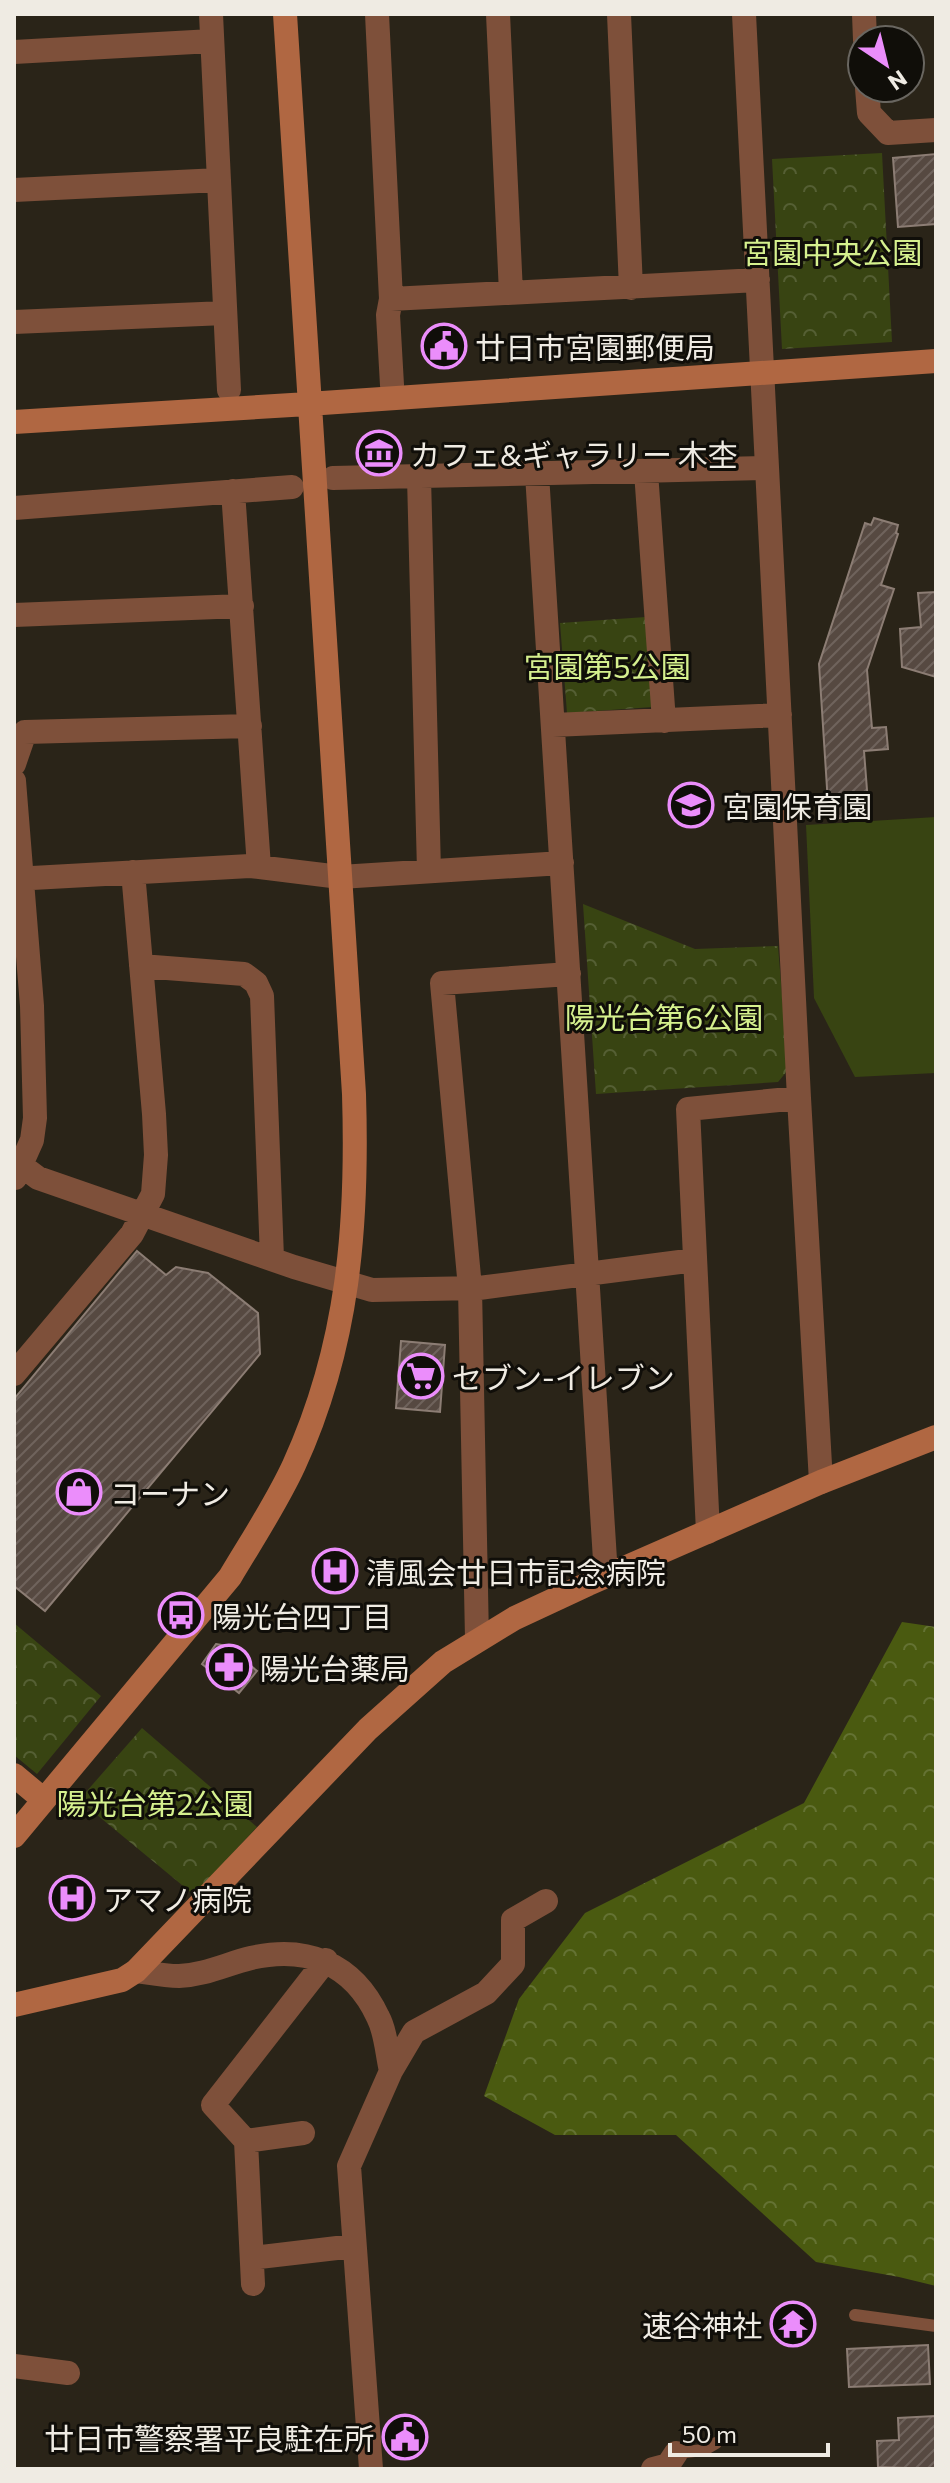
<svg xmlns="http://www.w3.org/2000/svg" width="950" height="2483" font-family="Commissioner,'Noto Sans JP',sans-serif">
<defs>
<pattern id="forest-crowns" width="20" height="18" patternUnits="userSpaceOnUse" patternTransform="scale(2)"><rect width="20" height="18" fill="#4a5a10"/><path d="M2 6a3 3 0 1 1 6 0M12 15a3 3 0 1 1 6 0" fill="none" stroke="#647233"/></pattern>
<pattern id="park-crowns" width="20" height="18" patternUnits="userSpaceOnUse" patternTransform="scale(2)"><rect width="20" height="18" fill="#384412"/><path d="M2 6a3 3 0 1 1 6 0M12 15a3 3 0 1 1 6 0" fill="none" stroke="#555f34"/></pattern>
<pattern id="building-hatch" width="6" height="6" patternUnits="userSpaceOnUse" patternTransform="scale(2)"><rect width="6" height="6" fill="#564941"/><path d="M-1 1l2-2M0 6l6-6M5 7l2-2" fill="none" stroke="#6f635c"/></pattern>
</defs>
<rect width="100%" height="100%" fill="#2a2418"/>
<path fill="url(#forest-crowns)" d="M902 1622 936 1627V2286L899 2277 816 2262 676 2135H555L484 2096 519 1999 585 1913 804 1803Z"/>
<path fill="url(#park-crowns)" d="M882 153 892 342 782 349 772 159Z
M646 617 653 707 567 713 560 623Z
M583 904 695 949 778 946 788 1070 778 1082 596 1094Z
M14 1623 101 1696 37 1774 14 1755Z
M142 1728 257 1827 194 1895 79 1800Z"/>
<path fill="#384412" d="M936 817V1073L855 1077 814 998 806 825Z"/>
<path fill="url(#building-hatch)" stroke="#8c7d74" stroke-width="2" d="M936 154V224L898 227 893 158Z
M874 518 898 525 896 533 898 534 881 585 894 589 867 670 872 728 886 727 888 749 864 751 869 816 829 819 819 664 865 523 871 525Z
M936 592V677L902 667 900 629 921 627 918 593Z
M137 1251 166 1275 176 1267 208 1273 258 1313 260 1354 45 1611 14 1586V1399Z
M401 1341 445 1345 440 1412 396 1408Z
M216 1644 227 1646 257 1671 239 1693 202 1664Z
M928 2345 930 2384 849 2387 847 2349Z
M935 2416 936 2469 878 2467 877 2441 899 2440 898 2418Z"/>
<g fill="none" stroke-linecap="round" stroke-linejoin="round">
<path stroke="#7e503a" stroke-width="12" d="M855 2315 936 2326
M676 2453 704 2450 716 2443"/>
<path stroke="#7e503a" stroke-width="24" d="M211 14 229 390
M377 14 391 299 388 315 392 385
M498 14 511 293
M619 14 631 288
M744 14 799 1098 821 1482
M864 14 865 40
M14 52 212 41
M867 88 869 113 888 133 936 130
M14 190 219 180
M391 299 758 280
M14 322 225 313
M646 472 664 721
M537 474 606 1576
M419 477 429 871
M333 478 767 468
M233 491 259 867
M14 508 292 487
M14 615 242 606
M553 725 780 715
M14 764 25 732 250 726
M14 781 32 1006 35 1118 32 1140 15 1178
M14 879 250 866 340 877 562 863
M141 966 244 974 256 983 262 996 272 1258
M14 1160 38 1178 294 1267 372 1290 479 1288 695 1260
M14 1374 132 1234 153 1194 156 1155 154 1114 133 872
M708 1532 688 1109 799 1098
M477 1639 470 1288 442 983 569 974
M136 1971C150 1973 165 1976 179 1976 205 1975 226 1964 251 1958 306 1945 353 1963 378 2017 386 2032 387 2054 391 2071
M246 2141 303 2133
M252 2258 354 2246
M253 2284 246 2141 213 2105 326 1960
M14 2366 68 2373
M371 2469 349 2166 391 2071 414 2032 486 1993 513 1964V1920L546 1901
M653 2469 668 2465 676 2453"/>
<path stroke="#b06742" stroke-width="24" d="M14 422 308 404 936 361
M14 1775 44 1800
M14 1836 230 1577C252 1540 276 1504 294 1465 349 1345 358 1224 354 1094L285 14
M14 2005 122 1980 136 1971 368 1729 443 1662 515 1618 588 1584 821 1482 936 1437"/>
</g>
<defs>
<g id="civic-ring" transform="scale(2.3)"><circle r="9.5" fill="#100e09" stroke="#eb8dfb" stroke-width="1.5"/><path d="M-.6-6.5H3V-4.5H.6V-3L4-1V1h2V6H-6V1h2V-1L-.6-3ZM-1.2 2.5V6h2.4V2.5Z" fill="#eb8dfb"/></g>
<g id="museum-ring" transform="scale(2.3)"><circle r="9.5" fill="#100e09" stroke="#eb8dfb" stroke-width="1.5"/><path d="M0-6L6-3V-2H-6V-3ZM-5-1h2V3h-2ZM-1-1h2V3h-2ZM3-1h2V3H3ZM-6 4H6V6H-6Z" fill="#eb8dfb"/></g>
<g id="school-ring" transform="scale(2.3)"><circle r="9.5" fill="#100e09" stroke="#eb8dfb" stroke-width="1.5"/><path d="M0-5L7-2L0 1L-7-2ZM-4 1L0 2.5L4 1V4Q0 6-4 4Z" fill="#eb8dfb"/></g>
<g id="supermarket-ring" transform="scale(2.3)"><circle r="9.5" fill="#100e09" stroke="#eb8dfb" stroke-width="1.5"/><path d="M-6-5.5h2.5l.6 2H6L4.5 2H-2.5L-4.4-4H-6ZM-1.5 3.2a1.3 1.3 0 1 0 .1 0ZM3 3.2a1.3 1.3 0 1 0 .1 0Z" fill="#eb8dfb"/></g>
<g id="shop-ring" transform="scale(2.3)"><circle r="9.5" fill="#100e09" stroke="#eb8dfb" stroke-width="1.5"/><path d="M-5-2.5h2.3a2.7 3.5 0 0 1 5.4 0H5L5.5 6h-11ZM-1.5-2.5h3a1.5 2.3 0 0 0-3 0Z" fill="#eb8dfb"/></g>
<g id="hospital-ring" transform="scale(2.3)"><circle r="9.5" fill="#100e09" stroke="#eb8dfb" stroke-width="1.5"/><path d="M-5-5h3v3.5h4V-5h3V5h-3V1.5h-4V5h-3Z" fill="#eb8dfb"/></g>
<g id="bus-ring" transform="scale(2.3)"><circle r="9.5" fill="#100e09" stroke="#eb8dfb" stroke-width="1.5"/><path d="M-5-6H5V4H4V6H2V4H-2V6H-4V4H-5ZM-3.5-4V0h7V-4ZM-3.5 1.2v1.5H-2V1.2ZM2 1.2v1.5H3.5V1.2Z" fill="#eb8dfb"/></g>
<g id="pharmacy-ring" transform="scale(2.3)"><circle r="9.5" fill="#100e09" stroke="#eb8dfb" stroke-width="1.5"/><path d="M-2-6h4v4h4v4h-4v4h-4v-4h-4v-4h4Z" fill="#eb8dfb"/></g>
<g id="temple-ring" transform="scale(2.3)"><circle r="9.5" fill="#100e09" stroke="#eb8dfb" stroke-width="1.5"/><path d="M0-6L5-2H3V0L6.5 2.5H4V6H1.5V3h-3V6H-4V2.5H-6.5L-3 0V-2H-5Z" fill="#eb8dfb"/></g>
</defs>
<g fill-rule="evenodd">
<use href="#civic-ring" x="444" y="346"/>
<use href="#museum-ring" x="379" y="453"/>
<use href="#school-ring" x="691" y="805"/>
<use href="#supermarket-ring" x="421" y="1376"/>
<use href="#shop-ring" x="79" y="1492"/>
<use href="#hospital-ring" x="335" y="1571"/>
<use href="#bus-ring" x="181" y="1615"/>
<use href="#pharmacy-ring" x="229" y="1667"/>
<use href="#hospital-ring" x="72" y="1898"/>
<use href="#temple-ring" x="793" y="2324"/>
<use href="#civic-ring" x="405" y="2437"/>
</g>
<g text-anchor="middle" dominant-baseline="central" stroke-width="6" stroke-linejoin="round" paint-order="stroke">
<g font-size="30" fill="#d5f08e" stroke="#100e09">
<text x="832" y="251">宮園中央公園</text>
<text x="607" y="665">宮園第5公園</text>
<text x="664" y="1016">陽光台第6公園</text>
<text x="155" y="1802">陽光台第2公園</text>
</g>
<g font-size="30" fill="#efebe3" stroke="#100e09" text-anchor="start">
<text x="475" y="346">廿日市宮園郵便局</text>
<text x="410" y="453">カフェ&amp;ギャラリー 木杢</text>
<text x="722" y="805">宮園保育園</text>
<text x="452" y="1376">セブン-イレブン</text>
<text x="110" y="1492">コーナン</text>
<text x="366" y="1571">清風会廿日市記念病院</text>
<text x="212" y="1615">陽光台四丁目</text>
<text x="260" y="1667">陽光台薬局</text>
<text x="103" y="1898">アマノ病院</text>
<text x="762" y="2324" text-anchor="end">速谷神社</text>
<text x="374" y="2437" text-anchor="end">廿日市警察署平良駐在所</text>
</g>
</g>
<rect width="950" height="2483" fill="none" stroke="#efebe3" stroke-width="32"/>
<g transform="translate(886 64) rotate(145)"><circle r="38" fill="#100e09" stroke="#696660" stroke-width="2"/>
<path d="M0-6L14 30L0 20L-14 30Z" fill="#eb8dfb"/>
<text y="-12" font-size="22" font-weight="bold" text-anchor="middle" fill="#efebe3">N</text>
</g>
<path d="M670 2443v12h158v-12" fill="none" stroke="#efebe3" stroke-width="4"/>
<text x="682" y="2443" font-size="24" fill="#efebe3" stroke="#100e09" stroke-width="6" paint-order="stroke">50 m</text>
</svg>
